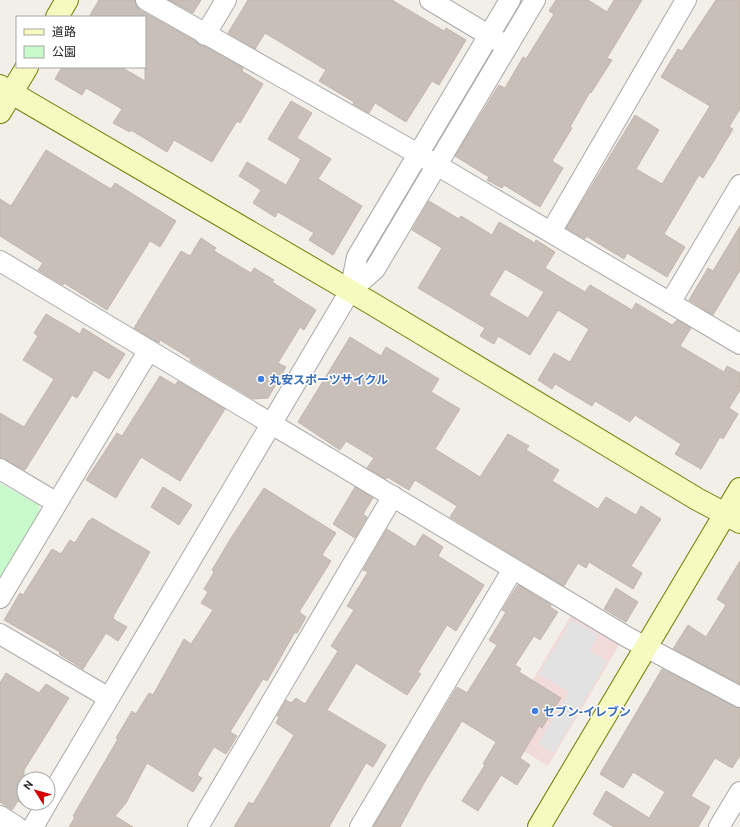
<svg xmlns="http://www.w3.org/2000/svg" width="740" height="827" font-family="Ubuntu,'Noto Sans JP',sans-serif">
<rect width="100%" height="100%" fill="#f2efe9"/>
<path fill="#f2dad9" d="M572 614 616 639 618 647 548 766 499 736Z"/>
<path fill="#c8facc" d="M0 483 39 505 40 513 0 582Z"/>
<path fill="#e2e2e2" d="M572 619 598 635 589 651 607 661 554 753 538 744 569 692 539 674Z"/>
<path fill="#c7bfb8" stroke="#c4b6ab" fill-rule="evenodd" d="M99 0H135L136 5 140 10 243 68 242 71 263 84 240 123 237 121 212 162 174 140 167 152 131 130 130 132 113 123 122 109 86 88 82 95 55 79 62 67H121L145 81V17H89Z
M169 0H201L193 13Z
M248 0H392L444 31 446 28 466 40 439 85 432 81 406 122 375 103 369 113 353 104 354 102 319 81 326 70 265 33 255 49 228 33Z
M556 0H588L607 12 614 0H642L607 58 612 60 591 93 590 92 570 127 572 128 552 161 563 168 540 207 504 185 502 188 487 180 489 177 455 156 499 85 505 88 523 57 526 59 554 14 549 11Z
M716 0H740V109L729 127 733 129 715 159 703 178 699 175 664 234 685 247 667 277 627 253 624 259 586 236 585 239 566 228 635 115 659 130 636 169 662 184 710 106 661 77 678 49 682 51Z
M291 101 312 113 297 138 331 159 318 179 362 206 333 255 309 240 314 233 278 212 275 217 253 203 261 190 239 176 247 162 286 185 301 159 268 139Z
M46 150 111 189 115 183 176 221 160 247 150 241 107 310 64 283 63 285 38 270 43 263 0 236V199L11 206Z
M429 201 459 219 461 216 492 235 499 222 535 243 536 240 555 252 545 268 585 292 590 285 632 310 636 303 672 325 677 320 691 328 680 346 724 372 727 366 740 373V390L729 408 738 414 723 439 720 437 701 469 675 454 681 444 635 415 630 422 595 401 592 406 555 384 552 389 538 380 554 353 570 362 589 329 558 310 530 355 498 336 494 344 480 336 485 328 418 288 442 248 412 230ZM505 269 544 292 528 318 489 295Z
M740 226V270L713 315 689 300 708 268 713 271Z
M201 238 216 248 214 251 251 273 254 268 274 280 272 282 316 310 304 330 300 327 278 363 286 367 268 398 253 399 190 361 191 359 160 340 159 343 134 328 181 251 190 256Z
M46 314 80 334 83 328 125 354 109 379 94 370 77 398 72 395 25 470 0 458V413L24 427 54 379 23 360 38 336 34 333Z
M350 337 381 356 386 347 439 379 431 392 460 409 435 449 480 477 508 434 529 446 526 450 559 470 552 481 598 509 606 497 636 515 641 506 661 519 631 566 642 573 633 589 589 562 586 568 578 563 564 586 450 517 457 506 415 480 409 490 387 477 386 479 367 468 374 458 346 441 340 450 298 422Z
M160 376 175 385 178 381 225 409 180 481 141 457 116 498 86 480 117 433 122 436Z
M163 487 192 505 179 525 151 507Z
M355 487 373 498 363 514 367 517 355 538 333 524Z
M264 488 336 533 322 555 331 561 299 612 306 617 297 633 295 632 267 681 263 679 230 732 237 736 226 754 214 747 197 775 202 778 193 792 147 763 126 803 115 816 133 827H69L75 817 73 816 118 739 116 738 132 711 136 714 149 693 153 695 184 639 191 644 213 610 201 603 208 592 204 589 214 572 212 570 231 538Z
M92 518 150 552 114 615 113 619 127 627 118 641 106 633 83 669 59 654 60 652 4 620 20 593 23 595 52 549 61 554 70 540 75 543 89 520 90 521Z
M387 529 415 547 423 534 443 547 438 556 484 585 456 631 447 625 418 672 421 674 407 695 356 663 327 710 386 745 373 767 366 763 329 827H234L249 802 253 804 294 735 276 723 279 717 277 716 286 700 291 703 296 698 305 704 338 651 331 646 354 610 347 606 368 572 363 570Z
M740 561V684L673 649 688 625 706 637 726 605 717 599Z
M518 585 551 605 550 607 558 612 540 640 534 636 515 665 521 669 519 672 561 698 542 728 539 726 520 758 530 765 517 785 501 775 478 811 462 801 485 765 483 764 496 742 462 721 424 783 400 827H373L457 687 467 693 497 645 489 640 506 612 502 610Z
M616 588 638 602 626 622 604 609Z
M662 669 740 708V756L732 768 715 758 691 796 710 807 698 827H614L593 814 606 791 649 818 665 792 633 772 623 788 600 774Z
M6 673 39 693 46 684 69 698 24 770V804L18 801 12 810 0 802V683Z"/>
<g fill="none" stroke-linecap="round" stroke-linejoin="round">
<g stroke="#a9a9a9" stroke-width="22">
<path id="street" d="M146 0 418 154 740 344
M430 0 500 42
M205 35 226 0
M551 232 686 0
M0 261 627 637 740 697
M350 291 375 269 535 0
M670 303 740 185
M0 469 57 503
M0 598 149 350
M0 634 109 698
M48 801 350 291 357 257 510 0
M0 816 17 827
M33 827 47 803
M198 827 393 496
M360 827 513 569
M719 827 740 792"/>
</g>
<g stroke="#707d05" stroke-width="24">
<path id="secondary" d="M57 17 67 0
M0 86 371 303 697 499 740 522
M0 112 27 67
M539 827 740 489"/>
</g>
<use href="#street" stroke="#fff" stroke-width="20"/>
<use href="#secondary" stroke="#f7fabf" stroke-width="22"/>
</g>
<g fill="#3f7fe0" stroke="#fff" stroke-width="1.5">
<circle cx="261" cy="379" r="4"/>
<circle cx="535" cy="711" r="4"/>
</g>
<g text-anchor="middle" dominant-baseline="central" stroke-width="3" stroke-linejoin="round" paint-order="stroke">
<g font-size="12" font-weight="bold" fill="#366cbe" stroke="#fff" text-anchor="start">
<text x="269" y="379">丸安スポーツサイクル</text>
<text x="543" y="711">セブン-イレブン</text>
</g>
</g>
<rect x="16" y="16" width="130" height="52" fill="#ffffff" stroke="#a7a7a7"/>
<rect x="24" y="29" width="20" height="6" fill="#f7fabf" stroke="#a7a7a7"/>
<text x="52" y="36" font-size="12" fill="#222222">道路</text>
<rect x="24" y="46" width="20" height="12" fill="#c8facc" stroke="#a7a7a7"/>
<text x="52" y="56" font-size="12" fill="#222222">公園</text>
<g transform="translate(36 791) rotate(307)"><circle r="19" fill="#ffffff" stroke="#a7a7a7"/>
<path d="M0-3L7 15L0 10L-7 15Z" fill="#d40000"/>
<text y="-6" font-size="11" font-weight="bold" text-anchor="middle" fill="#222222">N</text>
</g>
</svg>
